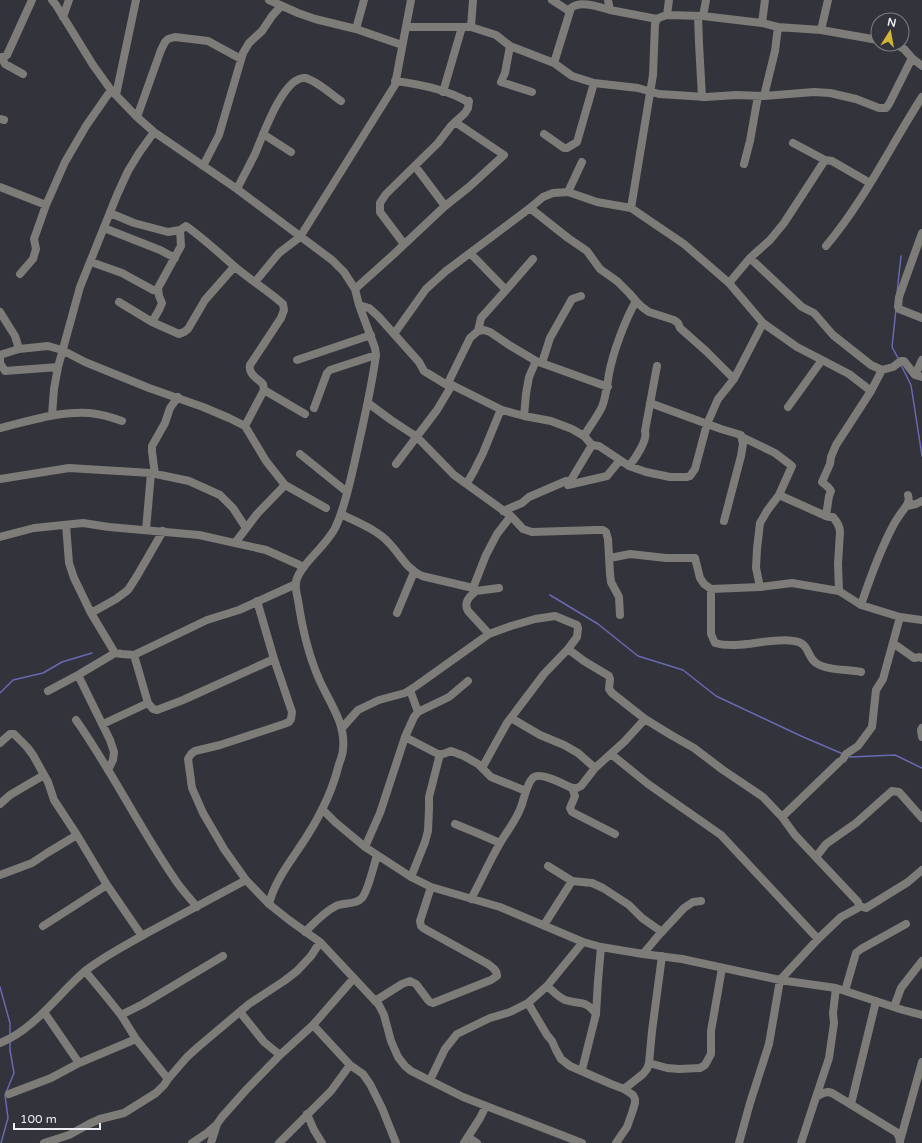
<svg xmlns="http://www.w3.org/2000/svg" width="922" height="1143" font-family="'Varela Round',sans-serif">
<rect width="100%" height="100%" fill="#32333b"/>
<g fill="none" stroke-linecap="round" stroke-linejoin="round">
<path stroke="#6869b2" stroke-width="1.5" d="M897 293 901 256
M896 309 892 347 899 360
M901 365 911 385 922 456
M550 595 598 624 638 656 683 670 716 696 801 736 843 754
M0 693 13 680 43 673 62 662 92 653
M848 756 850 757 895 755 922 768
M0 987 10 1023V1036
M1 1143 8 1118 5 1095 14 1073 10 1050V1042"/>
<path stroke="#7d7c78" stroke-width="8" d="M52 0 56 5 93 65 111 90 137 117 154 132 237 189 332 260 344 272 355 289 359 305 375 348 376 355C371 392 362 428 354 465 349 485 345 507 336 526 328 545 299 565 296 582 295 588 297 595 298 600 302 627 308 654 319 679 329 702 346 723 343 749 343 754 341 759 339 764 333 789 321 814 307 836 294 857 275 879 269 904
M269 0 298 13 315 19 356 29 402 45
M552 0 569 11
M610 10 657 19
M667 15 669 0
M698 16 699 43 702 97
M703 16 706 0
M63 17 69 0
M762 23 765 0
M407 27H471L496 35 510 46 554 63 572 76 594 83 638 88 659 94 706 97 736 95 764 96 814 92 830 93 856 99 879 108H886L889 104 912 58
M471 27 473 0
M356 29 364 0
M821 30 828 0
M895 44 904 49 912 58 922 66
M510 46 505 73 501 82 532 92
M0 57H4L7 55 32 0
M2 58 5 64 23 74
M554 63 571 8C580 0 599 7 610 10L608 0
M395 81C419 84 448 90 468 102L469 101 468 108 465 113 451 126 438 143 386 194 380 203V212L404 244
M443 92 462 27
M116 95 136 0
M764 96 775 51 778 27
M137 117 161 50 165 42 168 39 175 37 208 41 241 59
M0 119 4 120
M263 134 291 152
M544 134 564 148H567L577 142 594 83
M793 143 825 160 832 161 870 183
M744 164 750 141 758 96
M203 166 219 135 243 53 249 43 262 31 272 16 281 6
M415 166 445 206
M0 187 46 205
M237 189C243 177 249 166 255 154 262 138 283 76 305 78 316 80 332 95 341 101
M568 192 582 162
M530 208 568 238 587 251 600 269 617 281 629 293 636 301 642 307 649 312 674 320 678 323 680 328 706 351 734 379
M631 208 653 75 655 24 657 19 661 17 667 15 703 16 762 23 778 27 821 30 878 40
M110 213 134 223 168 232 180 230 186 226C203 238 218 252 234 266 249 279 267 290 283 304L284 310 281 318 250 365C248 374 257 378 263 384L264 390 245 426
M104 228 160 250 175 258
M922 233 899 297 898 307 899 309 922 318
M826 246C864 201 890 147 922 97
M470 253 506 290 533 259
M750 258 802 307 814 313 833 335 871 365 882 370 893 367 901 361H904L915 375 922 377
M91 262 122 273 153 290 158 291
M20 274 33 259 36 249 34 239 46 205 65 162 86 126 111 90
M255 282 279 253 300 237 395 85 411 0
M729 283 750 258 770 240 784 223 825 160
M355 289 394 254 445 206 469 187 504 155 455 122
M119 302 152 322 179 334 184 332 188 329 205 300 234 267
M359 305 369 308 378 316 419 362 424 371 447 385H452L502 410 524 416 551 421 572 429 584 436 592 445 599 446 629 466 646 472 670 477H687L690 476 695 469 707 424 718 399 734 379 763 323
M0 312 15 336 19 349
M152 322 159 310 162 303 159 296 158 288 181 246 180 230
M478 331 481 318 506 290
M394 334 426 289 446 271 530 208 543 197 553 193 568 192 597 202 631 208 684 244 729 283 763 323 797 347 849 374 871 391
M0 355 19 349 48 346 62 350 85 362 149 388 203 407 229 418 245 426 266 461 285 485 257 514 235 543
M0 355V363L5 371 58 367
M297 360 371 335
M542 363 550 338 572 299 581 296
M915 375 922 360
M447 385 470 338 478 331 484 330 490 332 509 345 536 361 608 387
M264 390 305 414
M368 403 391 420 417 437 454 475 511 516 523 529 532 532 596 530H603L606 532 608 539 610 574 611 582 619 597 620 615
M650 403 721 429 741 435 743 444 741 456 724 521
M788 407 822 360
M314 408 327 373 330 370 376 355
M52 415 54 389 58 367 80 287 117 195 128 171 139 153 154 132
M524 416 526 394 529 377 536 361
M0 428C29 421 59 411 89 413 100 414 111 417 122 421
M584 436C590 426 597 417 602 407 606 397 607 385 609 374 613 352 625 320 636 301
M742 437 775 453 792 466 779 495 767 511 760 523 757 549 756 568 760 587
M300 454 347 492
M396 464 437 410 452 385
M629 466C635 459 648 440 645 431L657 366
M155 474 152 452V446L165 423 170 408 178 397
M0 479 69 468 151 473 189 481 220 495 233 508 246 528
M467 483 474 471 483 453 499 414 502 410
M285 485 326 508
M568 485 607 476 620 460
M779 495 826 516 830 517H833C837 522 840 526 840 532L838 564 839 591
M907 506 916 504 922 501
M503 511 522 503 529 497 566 481 568 485 592 445
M341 514C356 522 378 530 389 543 401 555 405 568 422 576L473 588
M826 516 829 496 831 491 828 487 822 482 830 464 831 457 836 445 871 391 882 370
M66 525 69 563 74 578 91 613 115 653 122 654 134 655 207 620 239 610 296 584
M146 530 151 473
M0 537 34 528 83 523 109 527 199 535 266 550 304 567
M610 558 630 554 666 558H695L700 578 704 584 711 589 760 587 792 583 839 591 861 605 900 617 922 620
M711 589V634L715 643C738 650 769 637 794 641 810 643 806 656 816 663 828 671 847 669 861 672
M476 591 499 588
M257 601 274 659 292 712 291 719 289 722 284 724 220 745 195 751 191 754 188 759 192 788 203 813 224 849 246 880 269 904 289 920 320 942 379 1005 384 1015 391 1041 398 1057 405 1066 411 1071 463 1097 582 1143
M861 605C870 578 880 550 894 524 895 522 897 519 899 516 903 509 911 504 908 495
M91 613 116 599 128 590 137 576 163 531
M397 613 414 572
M489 634 468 611C463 602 470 596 476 591L473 588 486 555 497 534 511 516
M893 643 914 658 920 657 922 658
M568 649 584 661 609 676 610 679 609 689 612 693 645 719 671 735 694 748 723 770 763 797 782 817 795 835 858 902 859 906 866 908 908 882 922 870
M134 655 148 703 153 709 157 710 183 700 274 659
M78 675 110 740 114 752 113 760 108 770
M410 690 418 712
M48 691 78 675 115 653
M511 718 540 735 564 745 578 753 595 768
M76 720C112 771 139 827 174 878 180 888 189 897 197 907
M103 724 148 703
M342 728 358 710 379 700 405 693 416 686 489 634 511 626 535 619 555 616 572 623 577 625 578 628 577 637 568 649 544 674 507 723 482 768
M922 728 921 730 922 737
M405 737 438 754H443L451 751 464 756 478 764 491 777 526 791
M0 743 10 734H14L27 747 33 755 48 782 54 800 77 835 107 885 142 936
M611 754 648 784 721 835 818 939
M843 759 846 754 858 746 872 727 876 690 883 679 900 617
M572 788 575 796 570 808 572 812 615 834
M0 804 10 795 44 775
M322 809 335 822 365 847 411 877 431 887 500 907 583 942 601 947 643 954 682 959 780 980 836 988 903 1010 922 1015
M782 817 839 762
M455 824 477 833 500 843
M365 847 380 813 405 737 414 717 418 712 422 710 449 697 468 681
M816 857 826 844 856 823 892 791 899 792 922 818
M548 866 572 881 592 883 603 888 629 905 642 918 662 932
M0 875 32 863 47 853 77 835
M411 877 425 842 428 831 429 809V797L440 754
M471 899C481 881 489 862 499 845 506 832 516 821 521 807 524 799 527 782 534 777 541 772 565 785 572 788H577L581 786 595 768 624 742 645 719
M544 925 572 881
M43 926 107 885
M305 932C315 922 324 912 336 906 344 902 356 905 362 898 368 891 374 865 377 855
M643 954 658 936 684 908 693 902 701 901
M85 971 105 995 121 1015 136 1039 168 1079
M547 986C553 991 558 997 565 1000 580 1005 585 999 596 1014
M845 991 856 953 861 949 906 924
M375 1001 402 984 410 981 416 984 428 1000 430 1002 433 1003 491 980 497 976C497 970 492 967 488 964L423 928 421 926 420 921 431 887
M528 1003 547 1035 552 1041 556 1050 561 1059 570 1066 611 1084 624 1089 633 1095 635 1099V1103L632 1113 627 1127 616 1143
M894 1007 901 988 922 961
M44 1012 79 1063
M240 1012 264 1042 280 1055
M121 1015 143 1004 223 956
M313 1025 350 1065 363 1074 370 1084 382 1108 396 1143
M0 1043C35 1029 57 995 85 971 104 956 126 945 147 933 180 915 213 898 246 880
M649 1063 667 1068 679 1069 700 1068 705 1065 711 1054V1031L722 968
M582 1070 596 1014 598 981 601 947
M430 1080 445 1049 457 1034 490 1018 510 1012 528 1003 547 986 583 942
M624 1089 643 1074 647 1069 649 1063 652 1031 662 956
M9 1094 51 1078 79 1063 136 1039
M816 1097 829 1058 834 1023 833 1013 836 988
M851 1104 876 1001
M307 1114 314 1130 322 1143
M468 1137 477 1143
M900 1141 922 1062
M44 1143 69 1135 89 1124 100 1119 124 1113 156 1093 164 1085 168 1079 187 1057 198 1047 249 1004 284 981 297 971 311 956 320 942
M192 1143 207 1133 215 1126
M211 1143 217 1124 222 1117 246 1090 280 1055 313 1025 354 978
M279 1143 331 1091 350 1065
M464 1143 480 1118 486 1106
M739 1143 750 1103 769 1044 780 980 818 939 841 917 858 908 859 906
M801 1143 816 1097 823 1093 828 1092 832 1093 896 1132 899 1137 900 1143"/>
</g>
<g transform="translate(890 32) rotate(11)"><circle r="19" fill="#32333b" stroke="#7c7d84"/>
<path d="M0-3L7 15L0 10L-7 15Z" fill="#d5b534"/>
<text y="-6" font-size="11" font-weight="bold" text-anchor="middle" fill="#ecedf2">N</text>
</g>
<path d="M14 1123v6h86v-6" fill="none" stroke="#ecedf2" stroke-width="2"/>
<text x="20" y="1123" font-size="12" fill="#ecedf2" stroke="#32333b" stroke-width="3" paint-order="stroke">100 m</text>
</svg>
